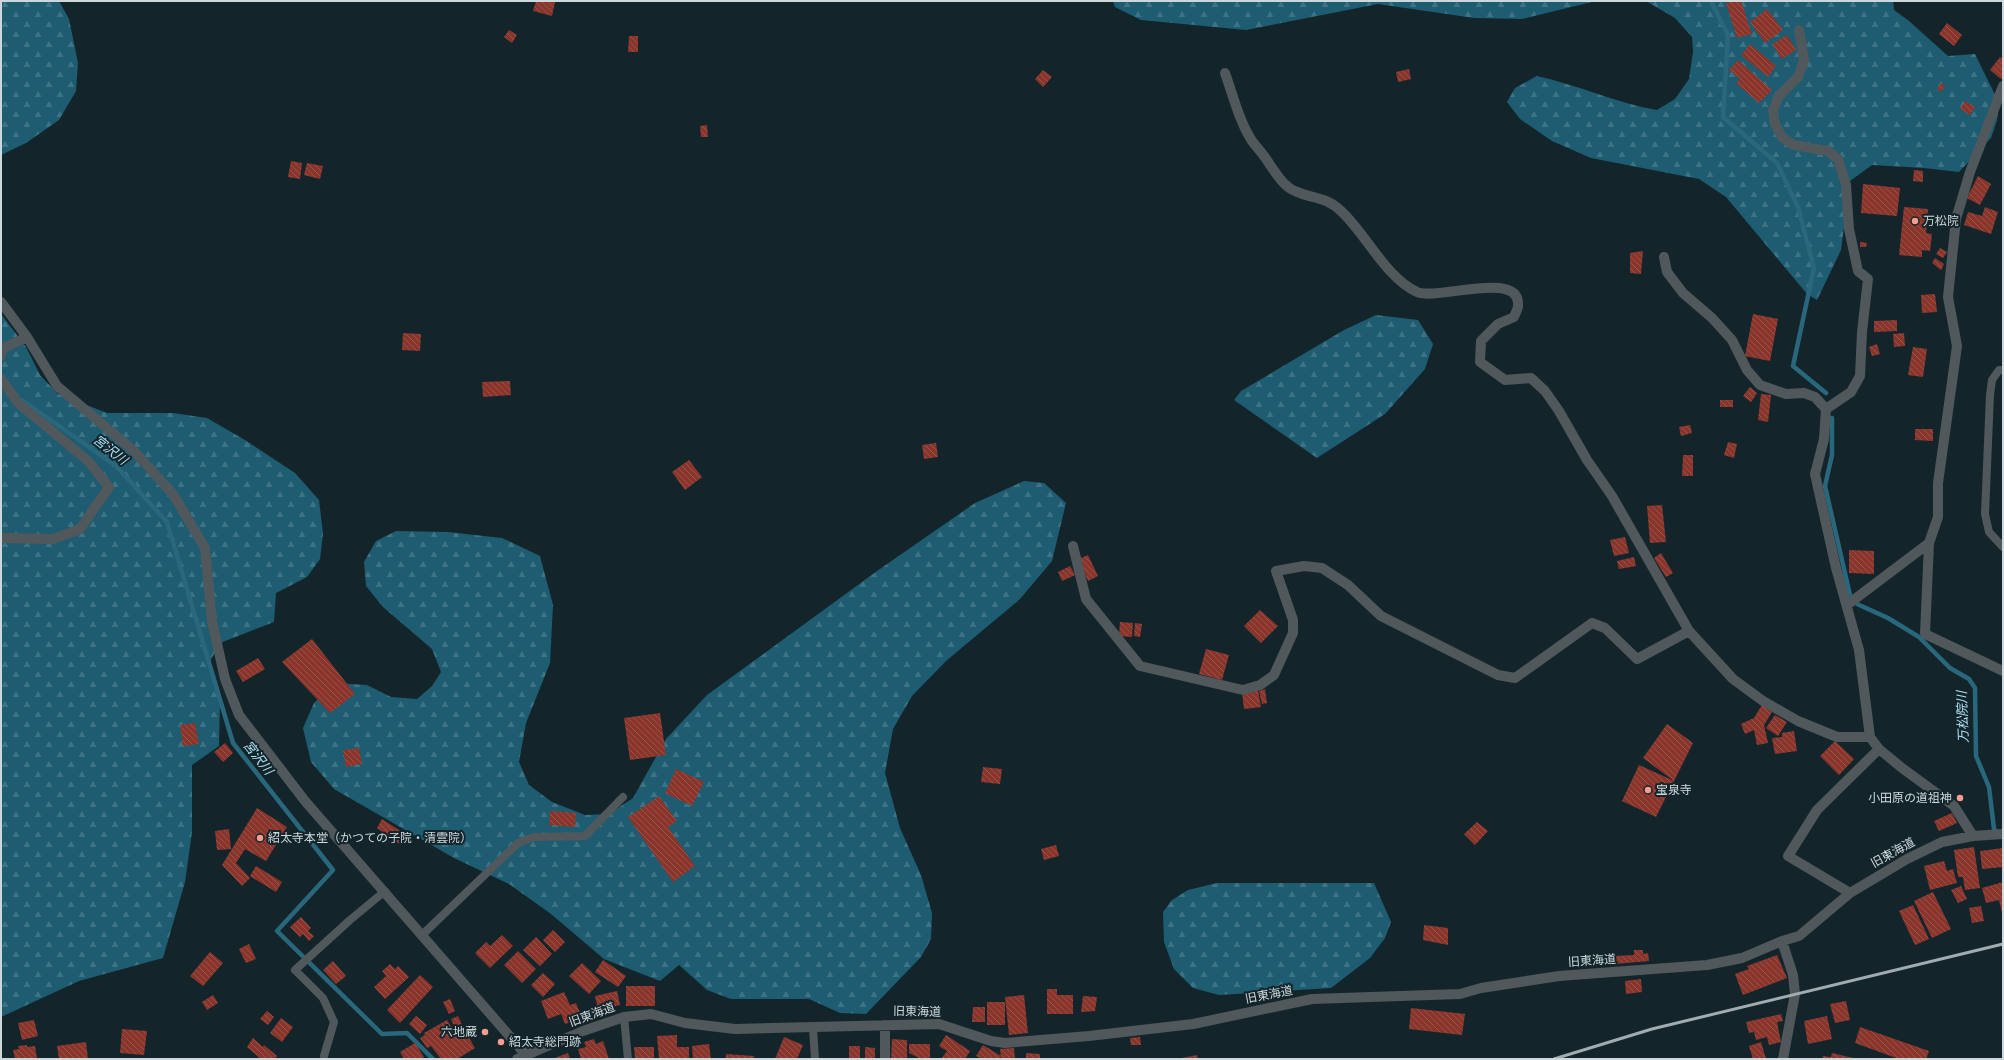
<svg xmlns="http://www.w3.org/2000/svg" width="2004" height="1060" font-family="'Source Sans 3','Noto Sans JP',sans-serif">
<defs>
<pattern id="forest-firs" width="22" height="20" patternUnits="userSpaceOnUse"><rect width="22" height="20" fill="#1d5c71"/><path d="M5 1l3.5 6h-7zM16 11l3.5 6h-7z" fill="#3d7385"/></pattern>
<pattern id="building-back-hatch" width="6" height="6" patternUnits="userSpaceOnUse"><rect width="6" height="6" fill="#8a352b"/><path d="M-1 5l2 2M0 0l6 6M5-1l2 2" fill="none" stroke="#995249"/></pattern>
</defs>
<rect width="100%" height="100%" fill="#13252b"/>
<path fill="url(#forest-firs)" d="M1 1H59L69 19 78 63 76 91 59 120 26 143 1 155Z
M1113 1H1596L1522 19 1474 18 1378 4 1246 30 1141 20 1115 7Z
M1646 1H1893L1894 10 1909 21 1948 56 1975 54 1999 103 1997 120 1991 138 1959 172 1924 168 1872 165 1850 181 1841 250 1817 300 1807 294 1726 197 1699 179 1591 158 1552 141 1520 119 1507 102 1515 88 1537 76C1578 85 1616 103 1657 110L1675 99 1689 79 1693 52 1692 37 1675 18Z
M1 314 26 347 40 375 58 394 107 413H173L207 418 245 440 295 473 319 500 323 534 320 559 307 577 276 593 274 622 220 643 208 665 220 700 219 746 192 765V832L185 882 163 958 79 981 1 1017Z
M1376 315 1418 320 1433 344 1425 369 1385 414 1317 458 1234 400 1241 391 1344 330Z
M1024 481 1044 483 1066 503 1052 561 1020 599 946 661 912 696 893 729 885 773 900 828 921 875 932 913 931 939 921 957 866 1014 840 1013 809 999H731L707 990 679 965 660 981 604 959 551 914 509 884 454 858 334 789 311 762 303 728 314 703 335 683 367 685 391 697 417 699 432 686 441 672 432 649 383 607 366 586 364 562 376 541 396 531 448 532 502 538 540 556 553 605 550 663 526 723 519 762 529 785 552 802 585 815 609 814 633 798 666 739 707 695 877 571 975 503Z
M1217 883H1374L1391 922 1385 938 1370 958 1331 988 1219 995 1193 988 1174 969 1164 942 1163 912 1172 900 1188 890Z"/>
<g fill="none" stroke-linecap="round" stroke-linejoin="round">
<path stroke="#29677c" stroke-width="4.5" d="M1711 1 1728 35 1723 117 1777 163 1798 207 1814 268 1793 366 1826 393
M22 400 116 466 167 522 233 743 333 870 277 931 382 1034 407 1033 433 1059
M1832 418V455L1825 486 1850 595
M1857 604 1888 618 1919 637 1950 668 1969 679 1975 688 1976 756 1989 787 1994 829 1999 834"/>
</g>
<path fill="url(#building-back-hatch)" d="M536 1 555 2 552 16 533 11Z
M1734 1H1741L1752 34 1737 38 1726 3Z
M1767 9 1783 30 1765 43 1750 22Z
M1947 23 1962 35 1954 46 1939 34Z
M509 30 517 35 512 43 504 37Z
M1787 35 1796 50 1782 59 1772 44Z
M629 36H638V52H628Z
M1750 44 1776 66 1768 77 1741 55Z
M2000 57 2003 59V76L2001 79 1990 70Z
M1738 60 1772 90 1759 103 1736 83 1740 79 1729 70Z
M1409 69 1411 79 1398 82 1396 72Z
M1043 70 1052 77 1043 87 1035 79Z
M1941 83 1945 86 1941 92 1937 89Z
M1965 101 1975 107 1970 115 1960 109Z
M707 125 708 137H701L700 126Z
M291 161 302 163 300 179 288 177Z
M307 163 323 166 320 179 304 175Z
M1914 170 1923 171V182L1913 181Z
M1978 176 1991 184 1980 205 1967 198Z
M1863 184 1900 188 1897 216 1861 213Z
M1904 207 1928 209 1926 233 1932 234 1930 251 1922 250V257L1899 255Z
M1985 207 1998 212 1991 234 1964 225 1968 212 1982 216Z
M1860 242 1867 243 1866 247H1860Z
M1940 248 1947 252 1943 258 1936 254Z
M1643 251 1641 274 1630 273V253Z
M1935 258 1944 264 1941 270 1932 263Z
M1935 294 1937 312 1922 313 1921 295Z
M1753 314 1778 319 1770 361 1745 356Z
M1897 320V331L1874 332V321Z
M403 333 421 334 420 351 402 350Z
M1904 333 1905 346 1894 347 1893 334Z
M1877 344 1880 354 1872 356 1869 347Z
M1913 347 1927 349 1923 377 1908 375Z
M510 381 511 395 483 397 482 382Z
M1750 387 1757 393 1751 402 1743 396Z
M1761 394 1771 395 1768 422 1758 420Z
M1720 400H1733V407H1720Z
M1690 425 1692 433 1681 436 1679 427Z
M1915 429H1933V441L1915 440Z
M1728 442 1737 444 1734 458 1724 455Z
M936 443 938 457 924 459 922 445Z
M1683 455H1693V476H1682Z
M689 460 702 477 685 490 672 472Z
M1662 505 1666 542 1650 543 1647 506Z
M1625 537 1629 553 1614 556 1610 540Z
M1849 550 1874 551V574L1849 573Z
M1661 553 1673 573 1666 577 1654 558Z
M1088 555 1098 576 1088 581 1079 559Z
M1634 557 1636 566 1619 569 1617 561Z
M1070 566 1075 575 1062 581 1058 572Z
M1260 610 1278 626 1261 643 1244 626Z
M1120 622 1133 623 1132 637 1119 636Z
M1135 623 1142 624 1140 637 1134 636Z
M312 639 355 694 330 713 282 662Z
M1206 649 1229 655 1222 680 1199 674Z
M258 658 265 669 243 682 236 671Z
M1265 689 1267 703 1262 704 1259 691Z
M1258 690 1261 707 1244 709 1242 693Z
M1762 705 1772 712 1764 725 1768 743 1757 745 1754 730 1745 734 1741 724 1754 718Z
M660 713 666 755 630 760 624 718Z
M1775 715 1787 722 1778 736 1766 728Z
M195 723 199 744 183 746 180 725Z
M1667 724 1693 743 1656 817 1622 801 1639 765 1674 781 1643 758Z
M1794 731 1797 751 1775 754 1772 738 1782 737V733Z
M1835 741 1854 759 1839 775 1820 756Z
M225 743 233 753 223 762 214 752Z
M359 748 362 764 346 767 343 750Z
M983 767 1002 769 1000 784 981 782Z
M676 769 704 782 692 806 665 793Z
M659 796 677 821 668 827 695 866 673 882 628 817Z
M257 808 287 827 266 861 245 849 236 863 250 878 242 886 222 865Z
M550 811 576 813 575 827 549 825Z
M1952 813 1957 823 1939 831 1934 821Z
M382 819 408 836 401 845 377 828Z
M1477 822 1488 831 1475 845 1464 834Z
M229 829 231 849 217 850 215 831Z
M1056 845 1059 856 1044 860 1041 849Z
M1974 847 1980 888 1965 890 1963 877H1958L1954 850Z
M2003 848V867L1982 869 1980 851Z
M1944 861 1947 871 1953 869 1957 883 1930 890 1924 866Z
M256 866 282 882 276 892 250 876Z
M2003 882V912L2002 913 1999 900 1986 903 1982 888Z
M1961 886 1967 899 1958 903 1951 890Z
M1933 892 1951 929 1932 938 1914 901Z
M1913 905 1929 939 1915 945 1899 911Z
M1981 906 1984 921 1972 923 1969 908Z
M301 917 311 928 308 931 314 936 309 941 303 934 300 937 290 927Z
M1424 925 1448 928V945L1423 940Z
M553 930 565 942 555 952 543 940Z
M502 935 513 946 490 968 475 953 486 942 490 946Z
M536 937 552 954 540 966 523 950Z
M249 944 256 959 246 963 239 949Z
M1634 950H1643V954L1648 953 1649 961 1615 964 1614 956 1634 955Z
M518 951 536 969 522 983 504 965Z
M210 952 223 963 203 986 190 976Z
M1777 955 1787 978 1743 995 1735 974 1749 969 1747 966Z
M603 960 626 976 618 987 595 972Z
M333 961 346 976 336 984 323 970Z
M582 963 601 981 589 994 569 976Z
M390 964 395 969 398 966 409 977 385 999 374 987 386 976 382 971Z
M543 973 555 984 543 997 531 985Z
M420 975 433 987 400 1023 387 1010Z
M1641 979 1642 992 1626 994 1625 981Z
M626 986H655V1006H626Z
M1047 989H1057V995H1073V1014H1047Z
M617 991 620 1005 598 1010 595 996Z
M564 992 570 1005 576 1003 582 1018 565 1024 561 1014 548 1019 541 1001Z
M213 995 218 1003 207 1010 202 1002Z
M1024 995 1028 1033 1009 1035 1005 997Z
M1083 996 1097 997 1095 1011 1081 1012Z
M450 999 455 1011 449 1014 443 1002Z
M1846 1001 1850 1020 1835 1023 1830 1004Z
M987 1002H1005V1025H987Z
M973 1007H985V1022H972Z
M1411 1008 1465 1014 1462 1035 1409 1029Z
M267 1011 274 1017 268 1025 260 1019Z
M1781 1014 1783 1021 1777 1022 1781 1042 1769 1045 1767 1037 1756 1040 1754 1032 1749 1033 1746 1022Z
M416 1016 427 1025 420 1034 409 1024Z
M458 1016 464 1029 457 1033 451 1019Z
M1827 1016 1832 1039 1808 1044 1804 1021Z
M281 1018 293 1027 282 1042 270 1033Z
M34 1020 38 1036 22 1040 18 1023Z
M447 1020 457 1036 465 1031 475 1048 457 1059H441L431 1046 427 1048 420 1038 425 1035 424 1033Z
M1860 1027 1929 1051 1926 1059H1899L1855 1043Z
M122 1029 147 1031 144 1055 120 1053Z
M677 1035V1047H689V1059H659L657 1036Z
M946 1035 970 1051 965 1059H941L947 1051 939 1046Z
M784 1037 803 1045 797 1059H775Z
M1140 1037 1141 1045H1131L1130 1038Z
M253 1038 263 1047 264 1045 277 1056 275 1059H261L247 1047Z
M594 1039 596 1044 603 1041 609 1059H581L578 1049 586 1047 584 1042Z
M892 1039 907 1040V1059H891Z
M86 1042 88 1059H59L57 1046Z
M1761 1042 1766 1059H1753L1749 1046Z
M415 1043 424 1057 421 1059H404L400 1052Z
M709 1044 711 1059H693L692 1046Z
M909 1044H930V1059H921L909 1053Z
M27 1045V1047L35 1046 37 1059H15L13 1050 19 1049 18 1046Z
M983 1045 1001 1056 999 1059H982L976 1056Z
M849 1046H860V1059H849Z
M634 1047H654V1059H635Z
M865 1047 875 1048V1059H865Z
M1014 1048 1015 1059H1001L1000 1049Z
M568 1053 570 1059H552Z
M1026 1053 1040 1054V1059H1026Z
M1832 1053 1853 1058V1059H1822L1823 1056 1831 1057Z
M726 1054 754 1056V1059H726Z
M1197 1055 1198 1059H1182V1058Z"/>
<g fill="none" stroke-linecap="round" stroke-linejoin="round">
<path stroke="#50585c" stroke-width="8" d="M2003 370H1999L1992 380 1990 395 1985 514 1989 532 2003 547
M422 935 518 843 534 837 585 836 623 797
M624 1017 628 1059
M813 1028 815 1059
M324 1056 334 1022 323 998 295 970 350 920 385 891"/>
<path stroke="#50585c" stroke-width="10" d="M1799 30 1804 60 1798 77 1779 96 1773 110 1775 124 1782 137 1794 145 1828 151 1838 159 1846 185 1849 229 1858 271 1868 279 1862 332 1860 376 1851 392 1826 409
M1225 73C1233 95 1239 121 1252 141 1258 149 1265 156 1270 165 1277 174 1283 186 1295 191 1311 199 1326 196 1341 211 1366 234 1386 278 1417 292 1437 301 1521 269 1518 306 1518 309 1515 314 1514 317L1498 324 1481 341 1480 362 1505 380 1531 378 1545 391 1559 411 1587 460 1612 496 1689 631 1733 679 1763 701 1798 721 1837 737H1870
M1664 257 1667 272 1683 293 1712 318 1732 340 1747 370 1760 385 1786 394 1804 393 1815 397 1826 409 1824 439 1815 474 1836 568 1859 650 1870 737 1879 749 1902 768 1954 806 1973 836
M1 302 27 337 57 386 134 451 173 494 205 548 212 621 225 679 239 715 305 801 526 1055
M1 356 2 349 27 337
M1 379 18 403 88 461 109 487 80 529 53 539 1 538
M1929 543 1925 634 2003 671
M1073 546 1086 599 1140 666 1243 690 1260 685 1274 675 1293 633V620L1276 571 1304 566 1322 568 1348 585 1381 616 1498 675 1515 678 1592 623 1605 628 1637 659 1689 631
M1847 605 1929 543 1938 517V483L1957 346 1948 297 1956 219 1970 172 2003 86
M1850 893 1788 856 1817 810 1879 749
M1782 941 1793 975 1795 994 1783 1059
M517 1059 583 1031 624 1017 651 1014 685 1023 735 1029 939 1024 991 1041 1005 1043 1089 1036 1193 1024 1312 999 1460 994 1481 988 1559 976 1707 965 1742 958 1782 941 1799 936 1850 893 1907 859 1942 842 1973 836 2003 834
M885 1059V1025"/>
<path stroke="#a0acb1" stroke-width="3" d="M1554 1059 1652 1029 2003 944"/>
</g>
<g fill="#f59d8e" stroke="#13252b" stroke-width="1.5">
<circle cx="1915" cy="221" r="4"/>
<circle cx="1648" cy="790" r="4"/>
<circle cx="1960" cy="798" r="4"/>
<circle cx="260" cy="838" r="4"/>
<circle cx="485" cy="1032" r="4"/>
<circle cx="501" cy="1042" r="4"/>
</g>
<g text-anchor="middle" dominant-baseline="central" stroke-width="4" stroke-linejoin="round" paint-order="stroke">
<g font-size="12" fill="#cdd8dc" stroke="#13252b" text-anchor="start">
<text x="1923" y="221">万松院</text>
<text x="1656" y="790">宝泉寺</text>
<text x="1952" y="798" text-anchor="end">小田原の道祖神</text>
<text x="268" y="838">紹太寺本堂（かつての子院・清雲院）</text>
<text x="477" y="1032" text-anchor="end">六地蔵</text>
<text x="509" y="1042">紹太寺総門跡</text>
</g>
<g font-size="12" fill="#cdd8dc" stroke="#13252b">
<text transform="translate(1893 853) rotate(-29)">旧東海道</text>
<text transform="translate(1592 961) rotate(-4)">旧東海道</text>
<text transform="translate(1269 995) rotate(-11)">旧東海道</text>
<text transform="translate(917 1012) rotate(1)">旧東海道</text>
<text transform="translate(592 1015) rotate(-20)">旧東海道</text>
</g>
<g font-size="13" font-style="italic" fill="#ade0f4" stroke="#13252b">
<text transform="translate(110 450) rotate(38)">宮沢川</text>
<text transform="translate(1963 717) rotate(-92)">万松院川</text>
<text transform="translate(258 758) rotate(52)">宮沢川</text>
</g>
</g>
<rect width="2004" height="1060" fill="none" stroke="#cdd8dc" stroke-width="4"/>
</svg>
